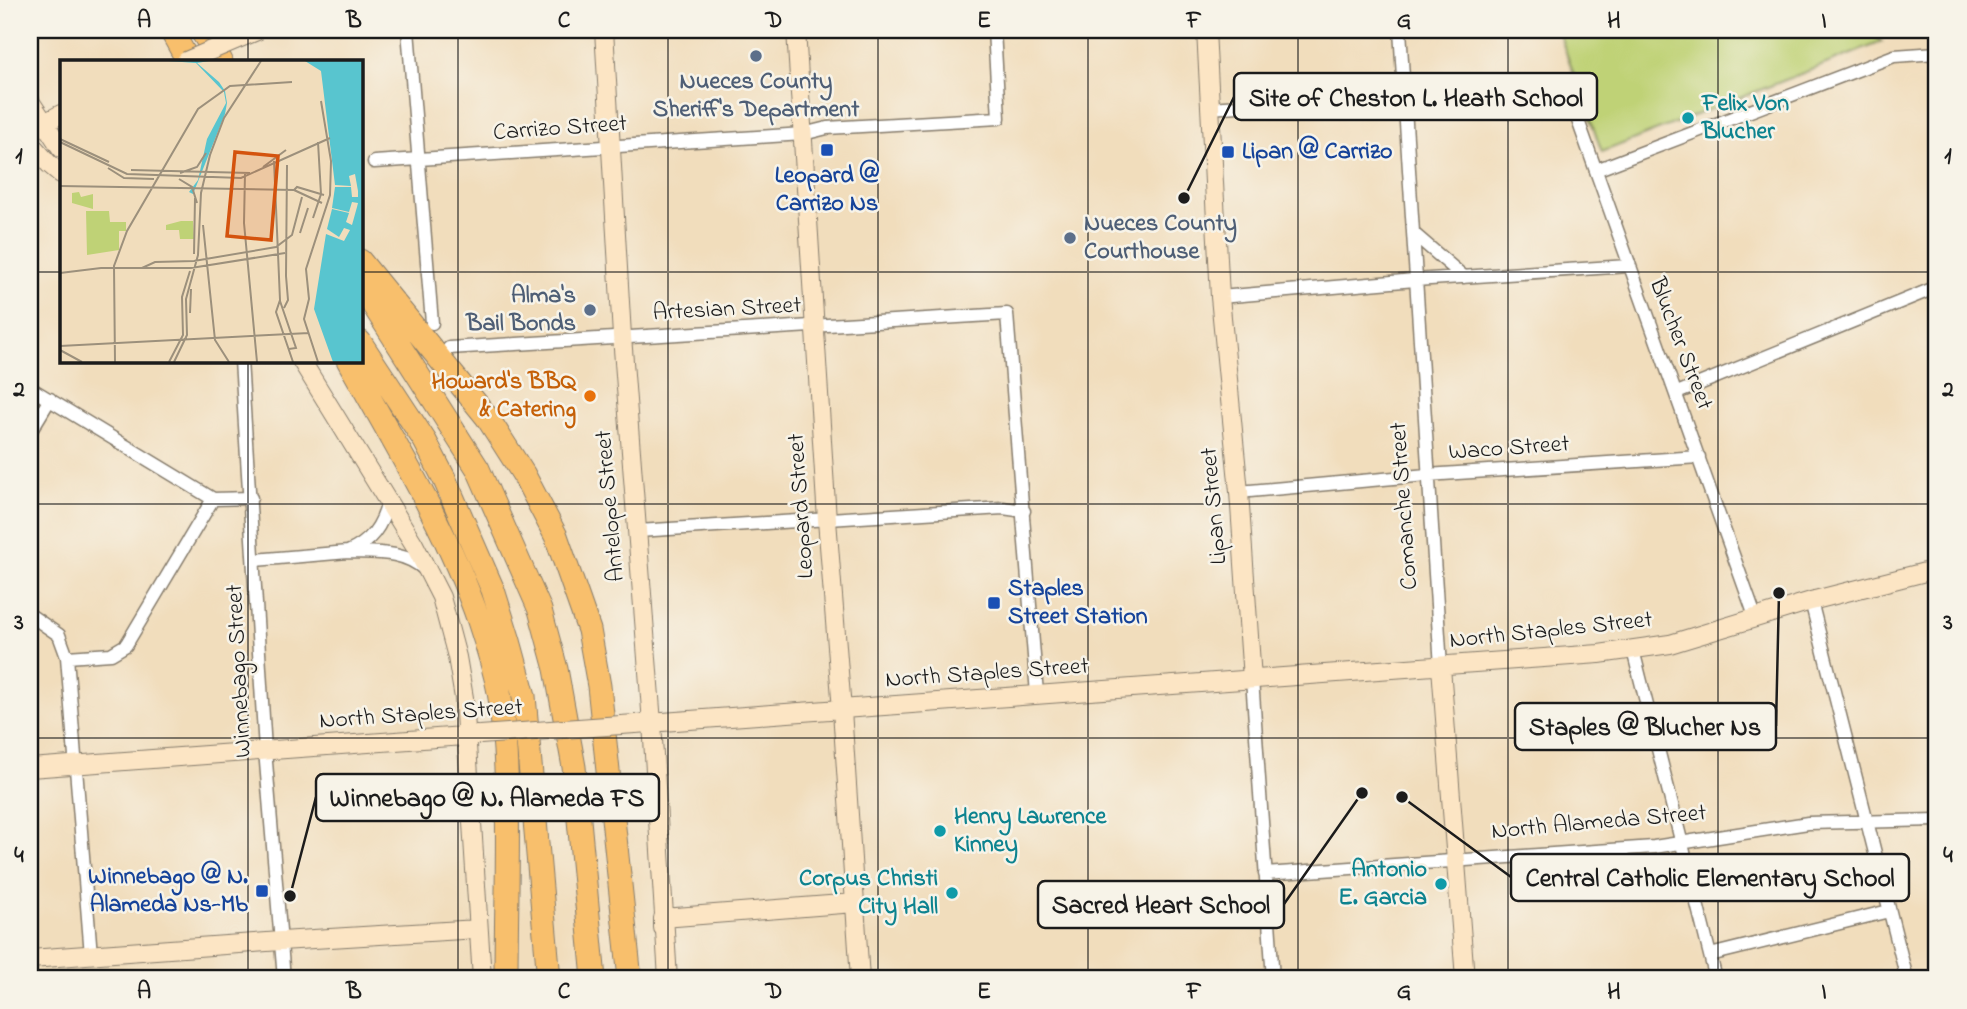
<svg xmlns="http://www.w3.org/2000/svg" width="1967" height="1009" font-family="'Indie Flower',sans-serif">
<rect width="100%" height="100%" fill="#f7f3e8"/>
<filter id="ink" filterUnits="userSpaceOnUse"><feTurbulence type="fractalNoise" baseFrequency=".0143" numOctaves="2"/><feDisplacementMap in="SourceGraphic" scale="14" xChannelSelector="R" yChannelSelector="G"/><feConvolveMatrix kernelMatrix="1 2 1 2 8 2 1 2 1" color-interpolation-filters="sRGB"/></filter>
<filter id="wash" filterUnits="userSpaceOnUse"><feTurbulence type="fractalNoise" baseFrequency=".00686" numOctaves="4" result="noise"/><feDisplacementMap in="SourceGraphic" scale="28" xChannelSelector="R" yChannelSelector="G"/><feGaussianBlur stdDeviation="1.57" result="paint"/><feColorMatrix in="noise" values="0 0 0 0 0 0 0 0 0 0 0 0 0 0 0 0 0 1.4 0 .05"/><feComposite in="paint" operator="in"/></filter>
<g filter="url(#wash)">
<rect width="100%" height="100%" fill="#f1ddbc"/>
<path fill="#bfd276" stroke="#6e7749" stroke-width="2" d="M1558 30H1867L1882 42 1602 152Z"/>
</g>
<g filter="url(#ink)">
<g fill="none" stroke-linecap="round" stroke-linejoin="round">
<g stroke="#867c6c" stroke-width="15">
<path id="street" d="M408 30 432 323
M1400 30 1441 667
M1209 108 1565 84 1756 619
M374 162 803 134 827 128 999 118 994 30
M1596 170 1894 56 1937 53
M1413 233 1464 277
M1220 297 1415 280 1628 266
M449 348 1007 314 1037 694
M241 360 265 750 284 979
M30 388 213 499 251 498
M1677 393 1937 287
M30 432 50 399
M1239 492 1427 475 1699 457
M388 502C382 526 371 542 348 552 375 553 404 550 425 570
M638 531 1003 508 1024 511
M255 560 348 552
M1811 601 1907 979
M30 615 59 635 67 657
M1633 650 1716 979
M1252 679 1273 979
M1265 874 1654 847 1808 823 1937 820
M91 955 67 657 111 654 126 645 213 499
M1710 955 1889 911"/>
</g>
<g stroke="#867c6c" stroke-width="20">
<path id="secondary" d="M604 30 622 336 652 723 668 979
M796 30 827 520 842 710 860 979
M1206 30 1220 297 1239 492 1252 679
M30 101 61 148
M30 131 61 114
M30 143 49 164 61 174
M301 360 414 544 441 597 457 657 464 698 482 979
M1441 667 1465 979
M635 724 1599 654 1670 644 1811 601 1937 569
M30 768 477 735
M663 928V918L855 903
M30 959 281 941 478 929"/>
</g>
<g stroke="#867c6c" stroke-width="25">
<path id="highway" d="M171 30 188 61
M201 30 221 61
M360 261 487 417 524 475 556 536 589 630 599 686 630 979
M360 284 478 469 540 610 556 669 574 767 594 979
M360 342 425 441 444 478 493 590 509 641 524 696 549 979
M348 360C396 446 447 529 479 621 487 646 496 672 500 698 512 790 506 886 506 979"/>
</g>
<use href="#street" stroke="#fff" stroke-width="12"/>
<use href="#secondary" stroke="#fce5c4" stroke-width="18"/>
<use href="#highway" stroke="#f8bf6c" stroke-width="23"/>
<g stroke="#867c6c" stroke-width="20" stroke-linecap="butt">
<path id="secondary-bridge" d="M186 61 259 30
M480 735 635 724"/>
</g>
<use href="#secondary-bridge" stroke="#fce5c4" stroke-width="18"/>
</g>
</g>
<path fill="none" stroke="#1c1c1c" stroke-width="2" stroke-opacity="0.55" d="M248 30V61M458 30V979M668 30V979M878 30V979M1088 30V979M1298 30V979M1508 30V979M1718 30V979M30 272H61M360 272H1937M248 360V979M30 504H1937M30 738H1937"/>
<g fill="#5c6f8a" stroke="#f7f3e8" stroke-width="2.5">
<circle cx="756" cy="56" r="7"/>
<circle cx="1070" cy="238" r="7"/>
<circle cx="590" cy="310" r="7"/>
</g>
<g fill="#0f9aa8" stroke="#f7f3e8" stroke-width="2.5">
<circle cx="1688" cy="118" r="7"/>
<circle cx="940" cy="831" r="7"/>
<circle cx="1441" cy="884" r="7"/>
<circle cx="952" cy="893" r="7"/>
</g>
<g fill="#1a4fb4" stroke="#f7f3e8" stroke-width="2.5">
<rect x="820" y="143" width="14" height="14" rx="3.5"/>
<rect x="1221" y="145" width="14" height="14" rx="3.5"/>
<rect x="987" y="596" width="14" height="14" rx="3.5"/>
<rect x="255" y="884" width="14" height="14" rx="3.5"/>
</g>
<circle fill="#e8710a" stroke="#f7f3e8" stroke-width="2.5" cx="590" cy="396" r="7"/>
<g text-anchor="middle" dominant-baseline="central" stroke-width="5" stroke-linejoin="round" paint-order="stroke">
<g font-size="24" font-weight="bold" fill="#4e5e75" stroke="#f7f3e8">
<text x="756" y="82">Nueces County<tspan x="756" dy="28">Sheriff's Department</tspan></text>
<text x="1084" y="224" text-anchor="start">Nueces County<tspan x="1084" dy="28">Courthouse</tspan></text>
<text x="576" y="296" text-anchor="end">Alma's<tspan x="576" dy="28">Bail Bonds</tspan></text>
</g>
<g font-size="24" font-weight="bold" fill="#0d838f" stroke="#f7f3e8" text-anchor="start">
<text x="1702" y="104">Felix Von<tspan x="1702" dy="28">Blucher</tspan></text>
<text x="954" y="817">Henry Lawrence<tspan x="954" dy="28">Kinney</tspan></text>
<text x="1427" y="870" text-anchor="end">Antonio<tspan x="1427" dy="28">E. Garcia</tspan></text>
<text x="938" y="879" text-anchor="end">Corpus Christi<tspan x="938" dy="28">City Hall</tspan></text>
</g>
<g font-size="24" fill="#1c1c1c" stroke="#f7f3e8">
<text transform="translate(560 129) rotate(-4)">Carrizo Street</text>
<text transform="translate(727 310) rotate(-3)">Artesian Street</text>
<text transform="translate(1680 344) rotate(69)">Blucher Street</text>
<text transform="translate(1509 449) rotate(-4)">Waco Street</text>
<text transform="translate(611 506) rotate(-95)">Antelope Street</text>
<text transform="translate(802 506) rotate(-94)">Leopard Street</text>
<text transform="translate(1215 506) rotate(-95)">Lipan Street</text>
<text transform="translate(1405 506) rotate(-94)">Comanche Street</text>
<text transform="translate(1551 631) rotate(-6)">North Staples Street</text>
<text transform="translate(240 671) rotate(-93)">Winnebago Street</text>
<text transform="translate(987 674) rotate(-4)">North Staples Street</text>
<text transform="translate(421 715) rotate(-4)">North Staples Street</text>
<text transform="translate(1599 823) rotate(-5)">North Alameda Street</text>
</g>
<g font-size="24" font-weight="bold" fill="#164399" stroke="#f7f3e8" text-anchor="start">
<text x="1242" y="152">Lipan @ Carrizo</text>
<text x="827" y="176" text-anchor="middle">Leopard @<tspan x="827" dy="28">Carrizo Ns</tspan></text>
<text x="1008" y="589">Staples<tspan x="1008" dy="28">Street Station</tspan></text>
<text x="248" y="877" text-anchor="end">Winnebago @ N.<tspan x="248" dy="28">Alameda Ns-Mb</tspan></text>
</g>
<g font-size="24" font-weight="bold" fill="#c56008" stroke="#f7f3e8" text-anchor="end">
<text x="576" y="382">Howard's BBQ<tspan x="576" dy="28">&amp; Catering</tspan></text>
</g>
</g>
<g transform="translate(60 60)">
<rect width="303" height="303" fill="#f1ddbc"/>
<path d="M19 132 21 137 33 134V149L12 143V133ZM26 151H49L50 162H66V171H59V190L27 195ZM121 161H133L134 179H120L119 170H106V165Z" fill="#bfd276"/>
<path d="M108 1H149L137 3 159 22 165 31 167 43 165 54 133 134 129 132 138 120 147 79 166 43 164 32 136 3ZM245 1H303V302H273L254 249 266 174 284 181 290 170 284 168 279 177 267 169 272 149 289 153 286 162 292 165 297 147 298 143 292 142 289 152 272 148 275 127H291L292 137H298V131L295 114 289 116 291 126 275 125 261 11Z" fill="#58c5cf"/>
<path fill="none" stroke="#9c907c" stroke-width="2" d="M0 79 49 102M0 82 67 114 181 118 270 78M214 101 220 240 216 252 233 302M203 107 226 90M48 108 64 118 94 119M71 110 190 113M120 113 137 107 146 93M185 113 184 163 197 302M119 119 132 127 137 143M0 126 234 130M234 130 262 143M234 130 237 127 264 135M253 158 261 134 258 82M143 165 155 280 169 302M240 173 248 148M134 194 135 138M82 208 95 202 134 201 216 187 232 175 242 137M0 213 41 208H131L225 193M226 216 227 105M220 241 236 288 229 289M224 248 228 240 226 216M130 253 131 229M0 286 249 273M0 290 22 302M55 302 54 206 67 171 138 49 170 26 232 22M109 302 123 275 122 237 130 211M114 302 127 275 126 239 138 195 141 133 150 95 164 58 201 1M258 302 244 259 249 239 246 209 270 135 271 101 261 41"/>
<path fill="#d4530e" fill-opacity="0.15" stroke="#d4530e" stroke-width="3.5" d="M175 92 218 96 211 180 167 176Z"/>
<rect width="303" height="303" fill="none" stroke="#1c1c1c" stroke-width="3.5"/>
</g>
<path fill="none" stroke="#1c1c1c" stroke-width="2.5" d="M1184 198L1234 97M1779 593L1776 726M290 896L316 797M1402 797L1511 877M1362 793L1284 904"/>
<g fill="#1c1c1c" stroke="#f7f3e8" stroke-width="2.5">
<circle cx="1184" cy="198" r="7"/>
<circle cx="1779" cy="593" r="7"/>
<circle cx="290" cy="896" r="7"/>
<circle cx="1402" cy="797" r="7"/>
<circle cx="1362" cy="793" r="7"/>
</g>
<g fill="#f7f3e8" stroke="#1c1c1c" stroke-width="2.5">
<rect x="1234" y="73" width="363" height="47" rx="7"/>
<rect x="1515" y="703" width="261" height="47" rx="7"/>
<rect x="316" y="774" width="343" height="47" rx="7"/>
<rect x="1511" y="854" width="398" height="47" rx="7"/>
<rect x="1038" y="881" width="246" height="47" rx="7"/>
</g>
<g font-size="26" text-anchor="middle" font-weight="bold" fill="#1c1c1c">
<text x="1416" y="106">Site of Cheston L. Heath School</text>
<text x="1645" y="735">Staples @ Blucher Ns</text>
<text x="487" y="806">Winnebago @ N. Alameda FS</text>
<text x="1710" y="886">Central Catholic Elementary School</text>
<text x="1161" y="913">Sacred Heart School</text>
</g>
<rect width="1967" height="1009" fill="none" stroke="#f7f3e8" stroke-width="77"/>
<rect x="38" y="38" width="1890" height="932" fill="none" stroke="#1c1c1c" stroke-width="2.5"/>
<g font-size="23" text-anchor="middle" font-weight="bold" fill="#1c1c1c">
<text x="144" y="27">A</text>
<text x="354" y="27">B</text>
<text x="564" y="27">C</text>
<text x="774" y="27">D</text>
<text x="984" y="27">E</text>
<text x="1194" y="27">F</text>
<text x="1404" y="27">G</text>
<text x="1614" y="27">H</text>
<text x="1824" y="27">I</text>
<text x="19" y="163">1</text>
<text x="1948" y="163">1</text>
<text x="19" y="396">2</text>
<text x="1948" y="396">2</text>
<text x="19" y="629">3</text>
<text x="1948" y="629">3</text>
<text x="19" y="862">4</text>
<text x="1948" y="862">4</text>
<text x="144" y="998">A</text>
<text x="354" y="998">B</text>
<text x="564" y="998">C</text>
<text x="774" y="998">D</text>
<text x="984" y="998">E</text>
<text x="1194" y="998">F</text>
<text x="1404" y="998">G</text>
<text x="1614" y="998">H</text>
<text x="1824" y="998">I</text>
</g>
</svg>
